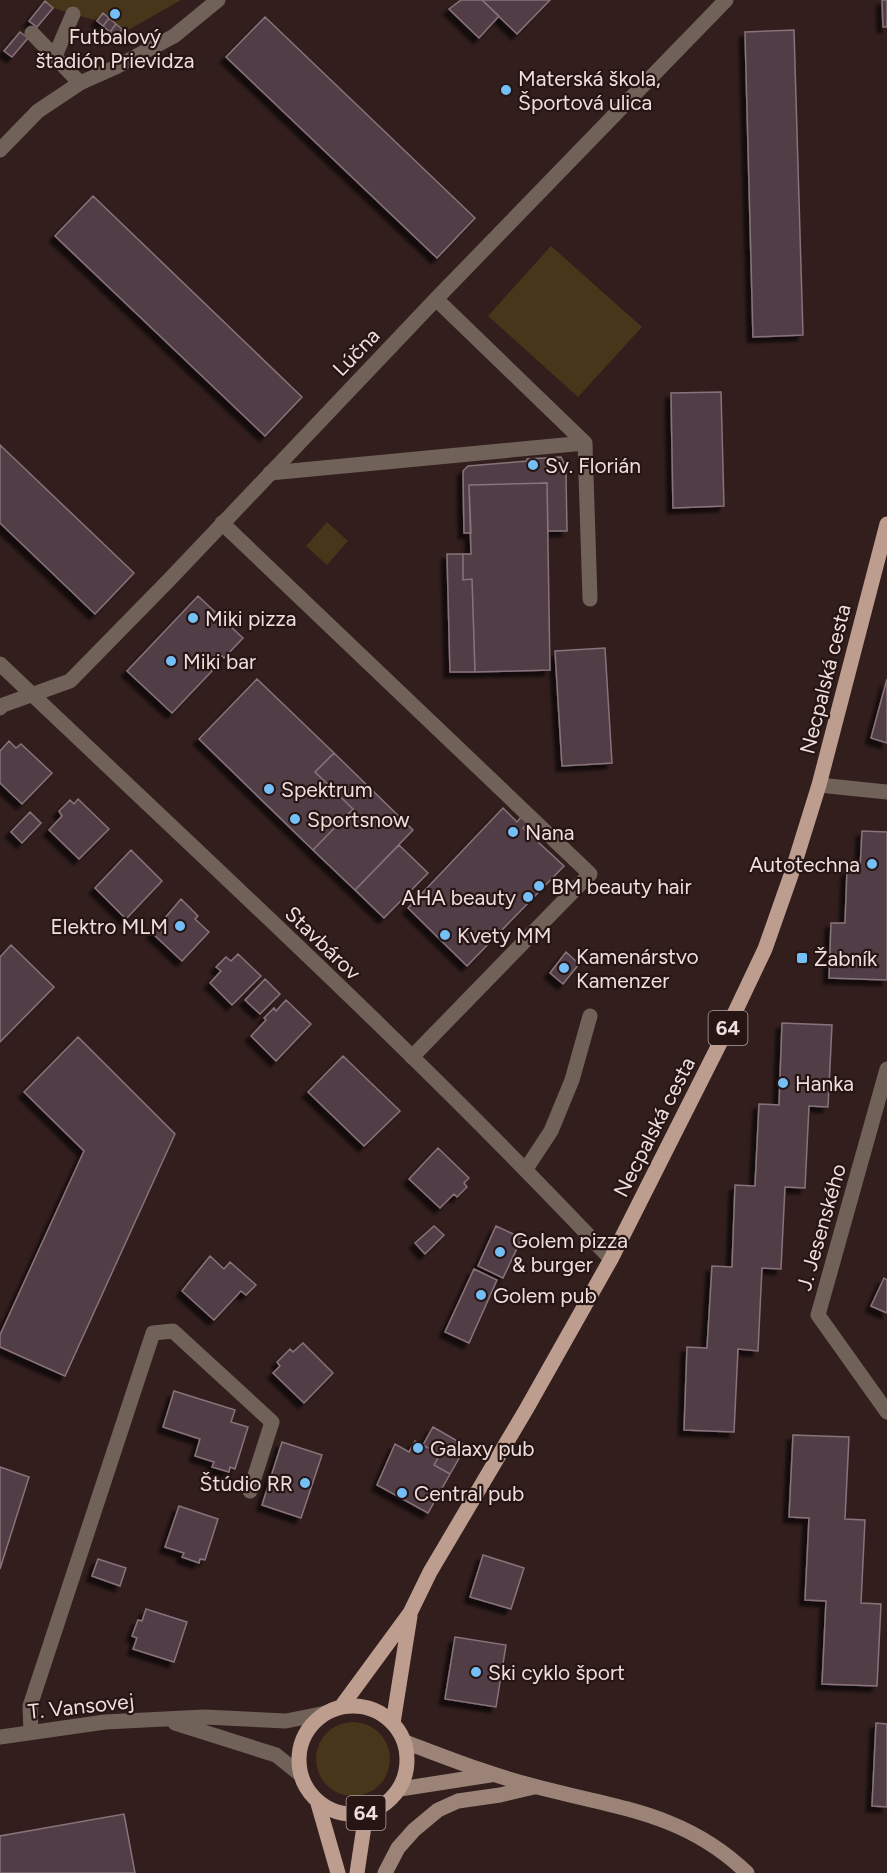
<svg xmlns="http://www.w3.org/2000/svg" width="887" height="1873" font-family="Figtree,sans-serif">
<defs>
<filter id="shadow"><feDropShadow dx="-5.5" dy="5.5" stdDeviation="1.5" flood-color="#0009"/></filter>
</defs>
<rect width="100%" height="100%" fill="#311e1d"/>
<path fill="#473619" d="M44 0H181L116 37 97 21 53 8Z
M551 246 642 327 578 397 488 316Z
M327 522 348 541 327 565 306 546Z
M316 1759a37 37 0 1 1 74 0a37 37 0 1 1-74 0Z"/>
<path fill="#513d45" stroke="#88737b" stroke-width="1.5" filter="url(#shadow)" d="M461 0H482L499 16 479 38 449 9Z
M482 0H550L517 34Z
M882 0H887V27H883Z
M45 1 53 8 37 27 29 21Z
M103 13 109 18 103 26 97 21Z
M265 17 475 218 437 258 226 57Z
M109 18 116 24 110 32 103 26Z
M116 24 122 29 116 37 110 32Z
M794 30 803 335 753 337 745 32Z
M20 32 28 38 12 57 4 51Z
M93 196 302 397 265 436 55 236Z
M721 392 724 506 673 508 671 393Z
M0 445 134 573 95 614 0 523Z
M561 457 565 465 566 474 567 531H548L547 483 469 485 471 533H464L463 471 468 466 527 461V459Z
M547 483 550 670 475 672 472 579 463 580V554H471L469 485Z
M447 554H463V580L472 579 475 672H450Z
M198 596 243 638 224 658 218 652 207 665 212 671 172 713 127 671Z
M605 648 612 763 562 766 555 651Z
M257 679 334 753 315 772 353 809 313 850 199 739Z
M887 679V743L871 738Z
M9 741 16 748 21 744 52 773 22 804 0 783V751Z
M334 753 413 830 355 890 313 850 353 809 315 772Z
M78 799 109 829 79 859 49 830 62 816 59 811 70 800 74 804Z
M503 808 517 822 522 816 529 823 523 828 564 866 467 966 408 908Z
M30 812 41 823 22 843 11 832Z
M862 831 887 832V980L829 978 831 923H845L847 870H860Z
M399 845 428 873 384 918 355 890Z
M131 850 162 881 126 919 95 888Z
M181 899 198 916 195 919 209 932 182 961 152 933Z
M11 945 54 987 0 1042V957Z
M566 952 579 964 563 984 550 973Z
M238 954 261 976 232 1005 210 983 221 971 216 967 226 957 231 961Z
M265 979 280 994 260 1014 245 1000Z
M286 1000 311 1024 276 1061 251 1036 266 1020 264 1018 274 1008 276 1011Z
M782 1023 832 1025 828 1107 809 1106 805 1188 785 1187 781 1269 762 1268 758 1351 738 1349 734 1432 684 1430 687 1347 707 1348 712 1266 732 1267 735 1185 755 1186 759 1104 779 1105Z
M78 1037 175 1134 65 1376 0 1347V1335L84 1151 24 1092Z
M343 1056 400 1111 364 1146 308 1092Z
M438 1148 469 1178 464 1183 467 1187 457 1197 454 1194 440 1208 409 1179Z
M434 1226 444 1235 425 1254 415 1243Z
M496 1226 522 1238 503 1278 478 1266Z
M210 1256 224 1269 230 1262 256 1285 246 1295 241 1291 214 1320 182 1291Z
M474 1269 497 1280 469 1343 445 1332Z
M884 1278 887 1280V1313L871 1306Z
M303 1343 333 1373 304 1403 273 1373 280 1366 277 1362 290 1349 293 1352Z
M174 1391 235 1410 231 1422 248 1427 235 1469 230 1467 229 1472 212 1467 214 1462 195 1456 200 1439 163 1427Z
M433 1427 466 1446 450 1474 434 1465 440 1454 423 1445Z
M793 1435 849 1437 845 1519 865 1520 861 1603 881 1604 877 1686 822 1684 826 1601 805 1600 809 1518 789 1517Z
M415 1441 440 1454 434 1465 450 1474 428 1513 377 1485 395 1444 409 1452Z
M282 1442 322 1455 301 1518 262 1505Z
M0 1467 29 1477 0 1569Z
M179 1506 218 1519 205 1560 200 1559 199 1563 182 1557 184 1553 165 1547Z
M483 1555 524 1568 511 1609 470 1597Z
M98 1559 126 1568 120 1586 92 1576Z
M146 1609 187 1622 174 1662 133 1649 137 1638 132 1636 138 1620 142 1621Z
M455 1637 506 1645 496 1707 445 1699Z
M876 1723 887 1724V1807L872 1806Z
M124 1814 135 1873H0V1836Z"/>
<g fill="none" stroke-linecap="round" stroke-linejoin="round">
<path stroke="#706159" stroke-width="15" d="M32 33 80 83
M55 56 73 14
M436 299 585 443 590 599
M270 473 585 443
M222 523 590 874 412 1057
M526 1169 551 1131 572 1080 590 1016
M31 1732 30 1706 153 1333 173 1331 272 1422 250 1491"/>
<path stroke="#706159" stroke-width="15" d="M0 150 38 111 80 83 116 67 174 36 218 0
M0 664C206 860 416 1052 611 1259
M0 708 3 705 70 681 169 580 436 299 726 0
M819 785 887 792
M887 1069 818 1315 887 1412
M175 1723 276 1755 301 1775
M0 1737 105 1722 204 1717 286 1721 326 1713"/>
<path stroke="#9b8477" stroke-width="15" d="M405 1742C448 1758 490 1775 534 1786 615 1808 684 1812 747 1873
M400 1789 490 1775
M385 1873 398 1848 414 1830 438 1810 458 1801 500 1795 534 1787"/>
<path stroke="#bd9e8e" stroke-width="15" d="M299 1760a54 54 0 1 1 108 0a54 54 0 1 1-108 0Z
M341 1707 410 1613 430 1572 527 1408 611 1259 727 1029 765 949 791 875 819 785 887 524
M393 1723 410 1616
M317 1800 338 1873
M357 1873 366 1813"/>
</g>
<g fill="#74c0f6" stroke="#271514" stroke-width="2">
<circle cx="115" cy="14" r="6"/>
<circle cx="506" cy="90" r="6"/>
<circle cx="533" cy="465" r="6"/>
<circle cx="193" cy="618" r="6"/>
<circle cx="171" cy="661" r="6"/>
<circle cx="269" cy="789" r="6"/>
<circle cx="295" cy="819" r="6"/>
<circle cx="513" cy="832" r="6"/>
<circle cx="872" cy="864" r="6"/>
<circle cx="539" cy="886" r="6"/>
<circle cx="528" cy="897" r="6"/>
<circle cx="180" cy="926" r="6"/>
<circle cx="445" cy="935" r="6"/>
<rect x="796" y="952" width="12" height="12" rx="3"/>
<circle cx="564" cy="968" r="6"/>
<circle cx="783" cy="1083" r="6"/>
<circle cx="500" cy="1252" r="6"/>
<circle cx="481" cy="1295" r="6"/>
<circle cx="418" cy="1448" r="6"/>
<circle cx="305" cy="1483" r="6"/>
<circle cx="402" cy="1493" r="6"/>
<circle cx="476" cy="1672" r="6"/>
</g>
<g text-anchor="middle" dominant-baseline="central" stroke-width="4.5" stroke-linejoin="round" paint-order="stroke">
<g fill="#271514" stroke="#b2a2a1" stroke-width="1.5">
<rect x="708.5" y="1011" width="39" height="34" rx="4.5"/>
<rect x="346.5" y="1796" width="39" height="34" rx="4.5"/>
</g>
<g font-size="20" font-weight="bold" fill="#eddfde">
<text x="728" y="1028">64</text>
<text x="366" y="1813">64</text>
</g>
<g font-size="21" fill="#eddfde" stroke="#271514" text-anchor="start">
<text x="115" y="36" text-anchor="middle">Futbalový<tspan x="115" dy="24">štadión Prievidza</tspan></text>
<text x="518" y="78">Materská škola,<tspan x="518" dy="24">Športová ulica</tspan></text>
<text x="545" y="465">Sv. Florián</text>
<text x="205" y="618">Miki pizza</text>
<text x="183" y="661">Miki bar</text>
<text x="281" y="789">Spektrum</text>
<text x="307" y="819">Sportsnow</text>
<text x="525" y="832">Nana</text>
<text x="860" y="864" text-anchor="end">Autotechna</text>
<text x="551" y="886">BM beauty hair</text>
<text x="516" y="897" text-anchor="end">AHA beauty</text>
<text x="168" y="926" text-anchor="end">Elektro MLM</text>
<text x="457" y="935">Kvety MM</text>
<text x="576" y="956">Kamenárstvo<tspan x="576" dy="24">Kamenzer</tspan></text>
<text x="814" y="958">Žabník</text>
<text x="795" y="1083">Hanka</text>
<text x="512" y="1240">Golem pizza<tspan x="512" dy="24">&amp; burger</tspan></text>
<text x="493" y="1295">Golem pub</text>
<text x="430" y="1448">Galaxy pub</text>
<text x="293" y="1483" text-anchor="end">Štúdio RR</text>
<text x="414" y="1493">Central pub</text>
<text x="488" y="1672">Ski cyklo šport</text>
</g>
<g font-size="21" fill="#eddfde" stroke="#271514">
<text transform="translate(356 352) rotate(-46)">Lúčna</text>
<text transform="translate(825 679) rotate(-76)">Necpalská cesta</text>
<text transform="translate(323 943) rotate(44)">Stavbárov</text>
<text transform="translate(654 1127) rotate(-63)">Necpalská cesta</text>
<text transform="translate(821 1227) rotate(-74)">J. Jesenského</text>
<text transform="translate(81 1706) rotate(-6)">T. Vansovej</text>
</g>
</g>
</svg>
